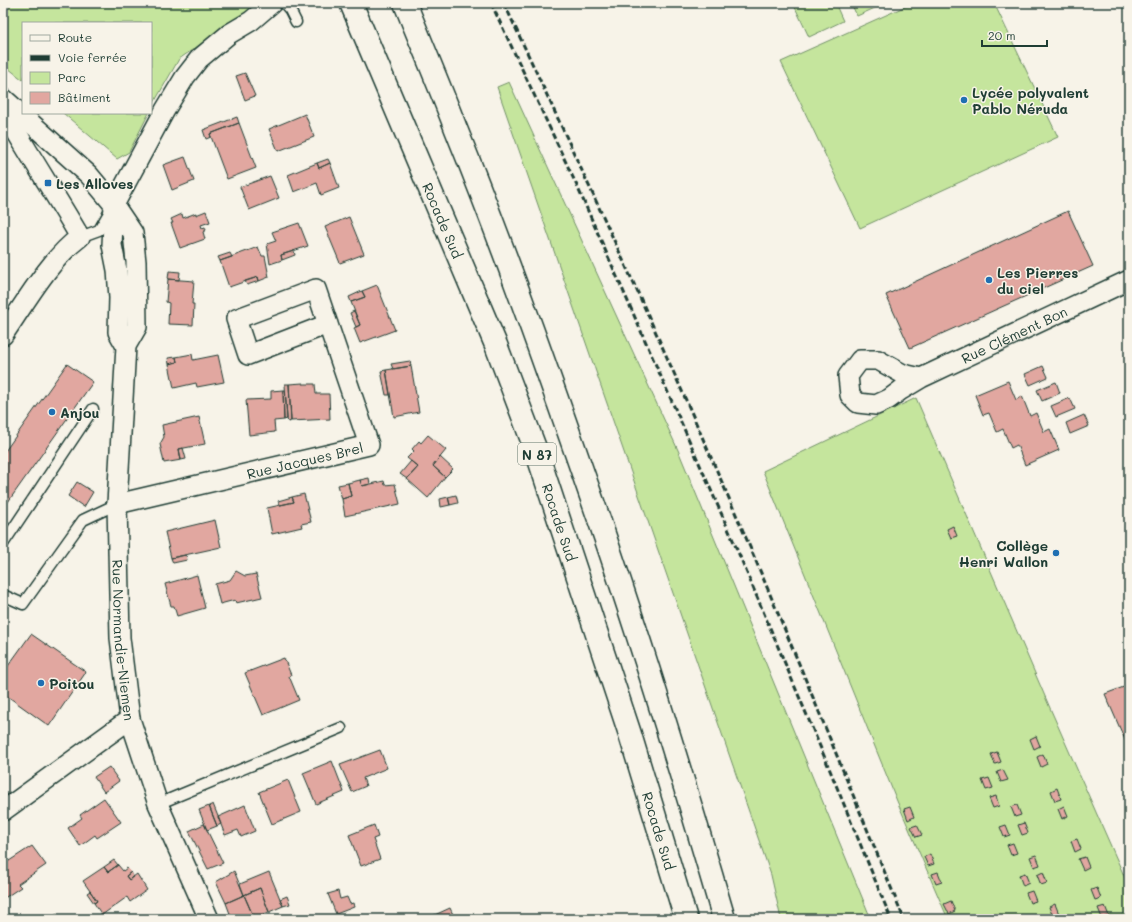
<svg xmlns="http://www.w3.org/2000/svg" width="1132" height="922" font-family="Mali,sans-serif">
<rect width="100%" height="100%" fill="#f7f3e8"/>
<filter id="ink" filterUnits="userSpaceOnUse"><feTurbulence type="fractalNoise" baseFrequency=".025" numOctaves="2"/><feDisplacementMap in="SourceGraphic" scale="8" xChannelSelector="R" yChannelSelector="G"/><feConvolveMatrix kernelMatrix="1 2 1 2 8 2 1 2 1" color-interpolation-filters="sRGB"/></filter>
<g filter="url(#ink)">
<path fill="#c5e59d" stroke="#729168" d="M3 3H261L179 59 151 108V23H23V80L3 64Z
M793 3H835L843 21 809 37Z
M851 3H886L857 16Z
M913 3H994L1058 137 860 228 781 62Z
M509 82 678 450 871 919H781L771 875 497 87Z
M63 113H149L129 152 117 159Z
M916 398 1050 708 1129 887V916L1122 919H948L897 801 763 471Z"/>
<path fill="#e1a7a0" stroke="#1f3d34" d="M245 73 255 96 245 100 236 76Z
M305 114 314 137 278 151 269 129Z
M237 117 239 123 210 134 211 137 206 139 203 130Z
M239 123 256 168 227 179 210 134Z
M185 157 194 181 172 190 163 165Z
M328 159 330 163 319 168 317 163Z
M317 163 319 168 330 163 339 188 321 195 317 183 294 192 288 175Z
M270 176 279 198 249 210 240 187Z
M206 211 210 222 201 225 202 228 205 227 206 230 203 232 205 239 180 248 171 223H173L171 219 182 214 183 218 196 213V215Z
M1068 211 1093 266 910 348 886 295Z
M349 217 364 254 340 263 325 227Z
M299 223 308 246 281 255 282 260 270 264 267 244 276 241 272 232Z
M258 247 262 256H265L269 277 259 281 258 277 229 287 220 261Z
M294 251 295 255 282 260 281 255Z
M230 253 232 257 220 261 218 257Z
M169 271 180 272 179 280 168 279Z
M258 277 259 281 247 285 245 281Z
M168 279 194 281 192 304H194L193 325 168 324 169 303 166 302Z
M377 285 395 330 360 343 354 328 360 325 351 302 365 297 362 291Z
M362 291 365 297 351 302 349 297Z
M354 311 360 325 356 327 350 313Z
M192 354 193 360 218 355 224 382 197 387 196 383 174 388 169 364 177 362 176 357Z
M176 357 177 362 169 364 168 358Z
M410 361 411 366 393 369 391 364Z
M67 364 93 382 3 509V454Z
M411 366 419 412 394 417 386 370Z
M1043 366 1048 377 1030 385 1025 374Z
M386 370 390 395H386L381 371Z
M1008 381 1016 400 1022 396 1030 416 1036 413 1044 432 1050 429 1059 450 1025 465 1017 445 1011 448 1003 429 997 432 989 413 983 415 975 395Z
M1056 382 1060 393 1042 401 1037 390Z
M303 383V384H315L316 394H329L330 419 291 421 289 384Z
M285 384H289L291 421 288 422 287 419Z
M283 390H285L287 419 284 420Z
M283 390 284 420 274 421 275 432 249 435 246 400 271 399V391Z
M1070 398 1075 409 1056 417 1051 406Z
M1084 415 1089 426 1070 434 1066 423Z
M199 417 205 444 179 449 181 460 164 463 160 444 164 437 162 425Z
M428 435 446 450 433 466 445 477 428 498 407 479 418 467 407 458 414 451 412 449 419 441 421 443Z
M183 448 186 459 181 460 179 449Z
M440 457 453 469 445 477 433 466Z
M411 461 418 467 407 479 400 474Z
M369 478 370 484 362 486 360 480Z
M360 480 362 486 384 481 385 485 395 484 400 504 345 516 342 499 351 496 348 483Z
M77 482 93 492 84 507 68 496Z
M348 483 351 496 342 499 338 485Z
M304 494 311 522 301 524 302 527 272 534 267 508 294 502 292 497Z
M456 495 458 503 450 505 448 497Z
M292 497 294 502 280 505 278 501Z
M448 497 450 505 441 507 440 499Z
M215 520 221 547 171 558 165 532Z
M953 526 957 536 951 538 947 529Z
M186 555 187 560 173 563 171 558Z
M236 571 245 576 256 574 262 597 236 603 235 600 220 604 215 584 230 580Z
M197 575 205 608 177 616 174 606H171L165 584Z
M31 634 86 672 49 726 3 693V673Z
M284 658 291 675 289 676 299 700 263 715 245 673Z
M1129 685V749L1105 694Z
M1036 736 1040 746 1034 749 1030 739Z
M380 750 387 768 363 778 366 786 352 792 340 765Z
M997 752 1001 762 995 764 991 754Z
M1043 754 1047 764 1041 767 1037 757Z
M332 761 344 792 316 804 303 773Z
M109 767 119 781 104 792 94 777Z
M1003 770 1008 780 1001 782 997 772Z
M989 778 993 788 986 790 982 780Z
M288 780 301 812 272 824 259 792Z
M1057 788 1061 799 1055 801 1051 791Z
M996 796 999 806 993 808 989 798Z
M104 798 121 822 97 838 95 835 80 846 68 828 82 818 80 815Z
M213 804 221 824 217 826 209 806Z
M245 805 255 831 241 837 238 830 225 835 218 817Z
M1017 805 1021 815 1015 817 1011 807Z
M209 806 217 826 207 830 199 810Z
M1064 806 1068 816 1062 819 1058 809Z
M910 807 914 817 908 820 904 809Z
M1024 823 1028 833 1022 835 1018 825Z
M204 824 223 863 208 869 189 831Z
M374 825 378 837 373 839 380 859 361 866 349 835Z
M917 825 922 835 916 837 911 827Z
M1006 825 1010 835 1004 837 1000 827Z
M1077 839 1081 849 1075 852 1071 841Z
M1013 843 1017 853 1011 855 1007 845Z
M32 846 46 865 18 884 21 887 3 899V859L9 861Z
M930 854 934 864 928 866 924 857Z
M1036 855 1040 865 1034 867 1030 857Z
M1085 857 1089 867 1083 870 1078 859Z
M114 860 118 865 108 872 104 867Z
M118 865 123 871 127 868 131 872 126 876 129 880 137 874 147 890 130 902 127 897 102 915 94 903 97 901 83 881 104 867 108 872Z
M234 871 244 895 226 903 216 882Z
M131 872 133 876 129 880 126 876Z
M269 872 283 906 269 912 260 888 244 895 240 884Z
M938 872 942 882 936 884 932 874Z
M1043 872 1047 883 1041 885 1037 875Z
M1025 873 1029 883 1023 886 1019 875Z
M260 888 269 912 254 918 244 895Z
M1097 888 1101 898 1095 900 1091 890Z
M90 891 97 901 94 903 87 893Z
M338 891 340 899 347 897 350 904 353 903 354 907 336 914 328 894Z
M1032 891 1036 901 1030 903 1026 893Z
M244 895 254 918 232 919 226 903Z
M287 896 290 904 283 906 280 899Z
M951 901 955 911 949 914 944 904Z
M1055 904 1059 914 1053 917 1049 907Z
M1105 906 1109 916 1102 918 1098 908Z
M450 908 455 919H426Z
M57 914 61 919H50Z"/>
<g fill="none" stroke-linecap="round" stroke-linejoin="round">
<g stroke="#1f3d34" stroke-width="13">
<path id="lane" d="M284 3 290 10 296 22
M80 237 99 230 110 211
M3 544 93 409
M3 595 23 604 83 520 117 504
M158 804 341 728"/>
</g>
<g stroke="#1f3d34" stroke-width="22">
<g id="street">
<path id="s1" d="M3 98 89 175 114 205 133 233 136 262 137 327 126 346 117 504 120 638 130 719 158 804 209 919"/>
<path d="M3 109C27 152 55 194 80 237 49 260 25 303 3 335"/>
<path d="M126 346 118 332 119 298 117 270 112 245 114 205 165 110 185 77 199 59 229 34 251 21 272 3"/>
<path id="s2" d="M921 378 903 374 878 360H860L848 376 850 395 858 403 876 405 889 399 901 390 921 378 1129 280"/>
<path id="s3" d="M117 504 369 445 316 289 236 319 248 355 328 324"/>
<path d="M3 811 130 719"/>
</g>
</g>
<g stroke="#1f3d34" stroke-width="25">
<g id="highway">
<path id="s4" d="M351 3 496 345 538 456 629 731 686 919"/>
<path d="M405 3C422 45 440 87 456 129 509 260 556 395 602 528 646 657 686 788 724 919"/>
</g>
</g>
<use href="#lane" stroke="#f7f3e8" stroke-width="10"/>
<use href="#street" stroke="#f7f3e8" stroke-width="19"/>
<use href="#highway" stroke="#f7f3e8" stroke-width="22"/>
<path stroke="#1f3d34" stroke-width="3" stroke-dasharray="6 3" stroke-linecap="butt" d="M491 3 577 186 733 540 827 763 891 919
M504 3C574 153 644 303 710 455 778 609 840 764 904 919"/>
</g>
</g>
<g fill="#1f6fb2" stroke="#f7f3e8" stroke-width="1.5">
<circle cx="964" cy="100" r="4"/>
<rect x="44" y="179" width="8" height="8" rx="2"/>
<circle cx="989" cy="280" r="4"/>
<circle cx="52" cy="412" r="4"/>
<circle cx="1056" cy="553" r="4"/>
<circle cx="41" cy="683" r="4"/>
</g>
<g text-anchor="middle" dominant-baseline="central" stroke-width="3" stroke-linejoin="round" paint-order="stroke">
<rect fill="#f7f3e8" stroke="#60746a" stroke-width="1" x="518" y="443" width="38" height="22" rx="3"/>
<g font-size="13" font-weight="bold" fill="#1f3d34">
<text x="537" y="454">N 87</text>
</g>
<g font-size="14" font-weight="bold" fill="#1f3d34" stroke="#f7f3e8" text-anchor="start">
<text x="972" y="92">Lycée polyvalent<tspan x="972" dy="16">Pablo Néruda</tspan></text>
<text x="56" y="183">Les Alloves</text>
<text x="997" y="272">Les Pierres<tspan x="997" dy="16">du ciel</tspan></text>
<text x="60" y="412">Anjou</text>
<text x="1048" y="545" text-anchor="end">Collège<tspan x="1048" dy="16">Henri Wallon</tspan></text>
<text x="49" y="683">Poitou</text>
</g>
<g font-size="14" fill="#1f3d34" stroke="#f7f3e8">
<text stroke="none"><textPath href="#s4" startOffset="236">Rocade Sud</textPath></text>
<text stroke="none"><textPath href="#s2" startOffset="289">Rue Clément Bon</textPath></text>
<text stroke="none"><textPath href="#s3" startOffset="193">Rue Jacques Brel</textPath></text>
<text stroke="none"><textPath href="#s4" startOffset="560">Rocade Sud</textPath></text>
<text stroke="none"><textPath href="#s1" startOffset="599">Rue Normandie-Niemen</textPath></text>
<text stroke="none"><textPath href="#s4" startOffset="884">Rocade Sud</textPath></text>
</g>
</g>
<rect width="1132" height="922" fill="none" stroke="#f7f3e8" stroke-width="16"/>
<rect x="8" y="8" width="1116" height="906" fill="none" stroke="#1f3d34" stroke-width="1.5" filter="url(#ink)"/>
<rect x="22" y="22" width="130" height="92" fill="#f7f3e8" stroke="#a1aaa0"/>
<rect x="30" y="35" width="20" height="6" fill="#f7f3e8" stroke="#a1aaa0"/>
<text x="58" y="42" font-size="12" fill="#1f3d34">Route</text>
<rect x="30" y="55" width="20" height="6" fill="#1f3d34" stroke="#a1aaa0"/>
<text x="58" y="62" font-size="12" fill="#1f3d34">Voie ferrée</text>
<rect x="30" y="72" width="20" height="12" fill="#c5e59d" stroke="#a1aaa0"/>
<text x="58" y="82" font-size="12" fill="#1f3d34">Parc</text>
<rect x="30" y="92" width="20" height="12" fill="#e1a7a0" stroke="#a1aaa0"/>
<text x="58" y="102" font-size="12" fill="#1f3d34">Bâtiment</text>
<path d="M982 40v6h65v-6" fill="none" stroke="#1f3d34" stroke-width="2"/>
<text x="988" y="40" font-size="12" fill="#1f3d34" stroke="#f7f3e8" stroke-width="3" paint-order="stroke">20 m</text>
</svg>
